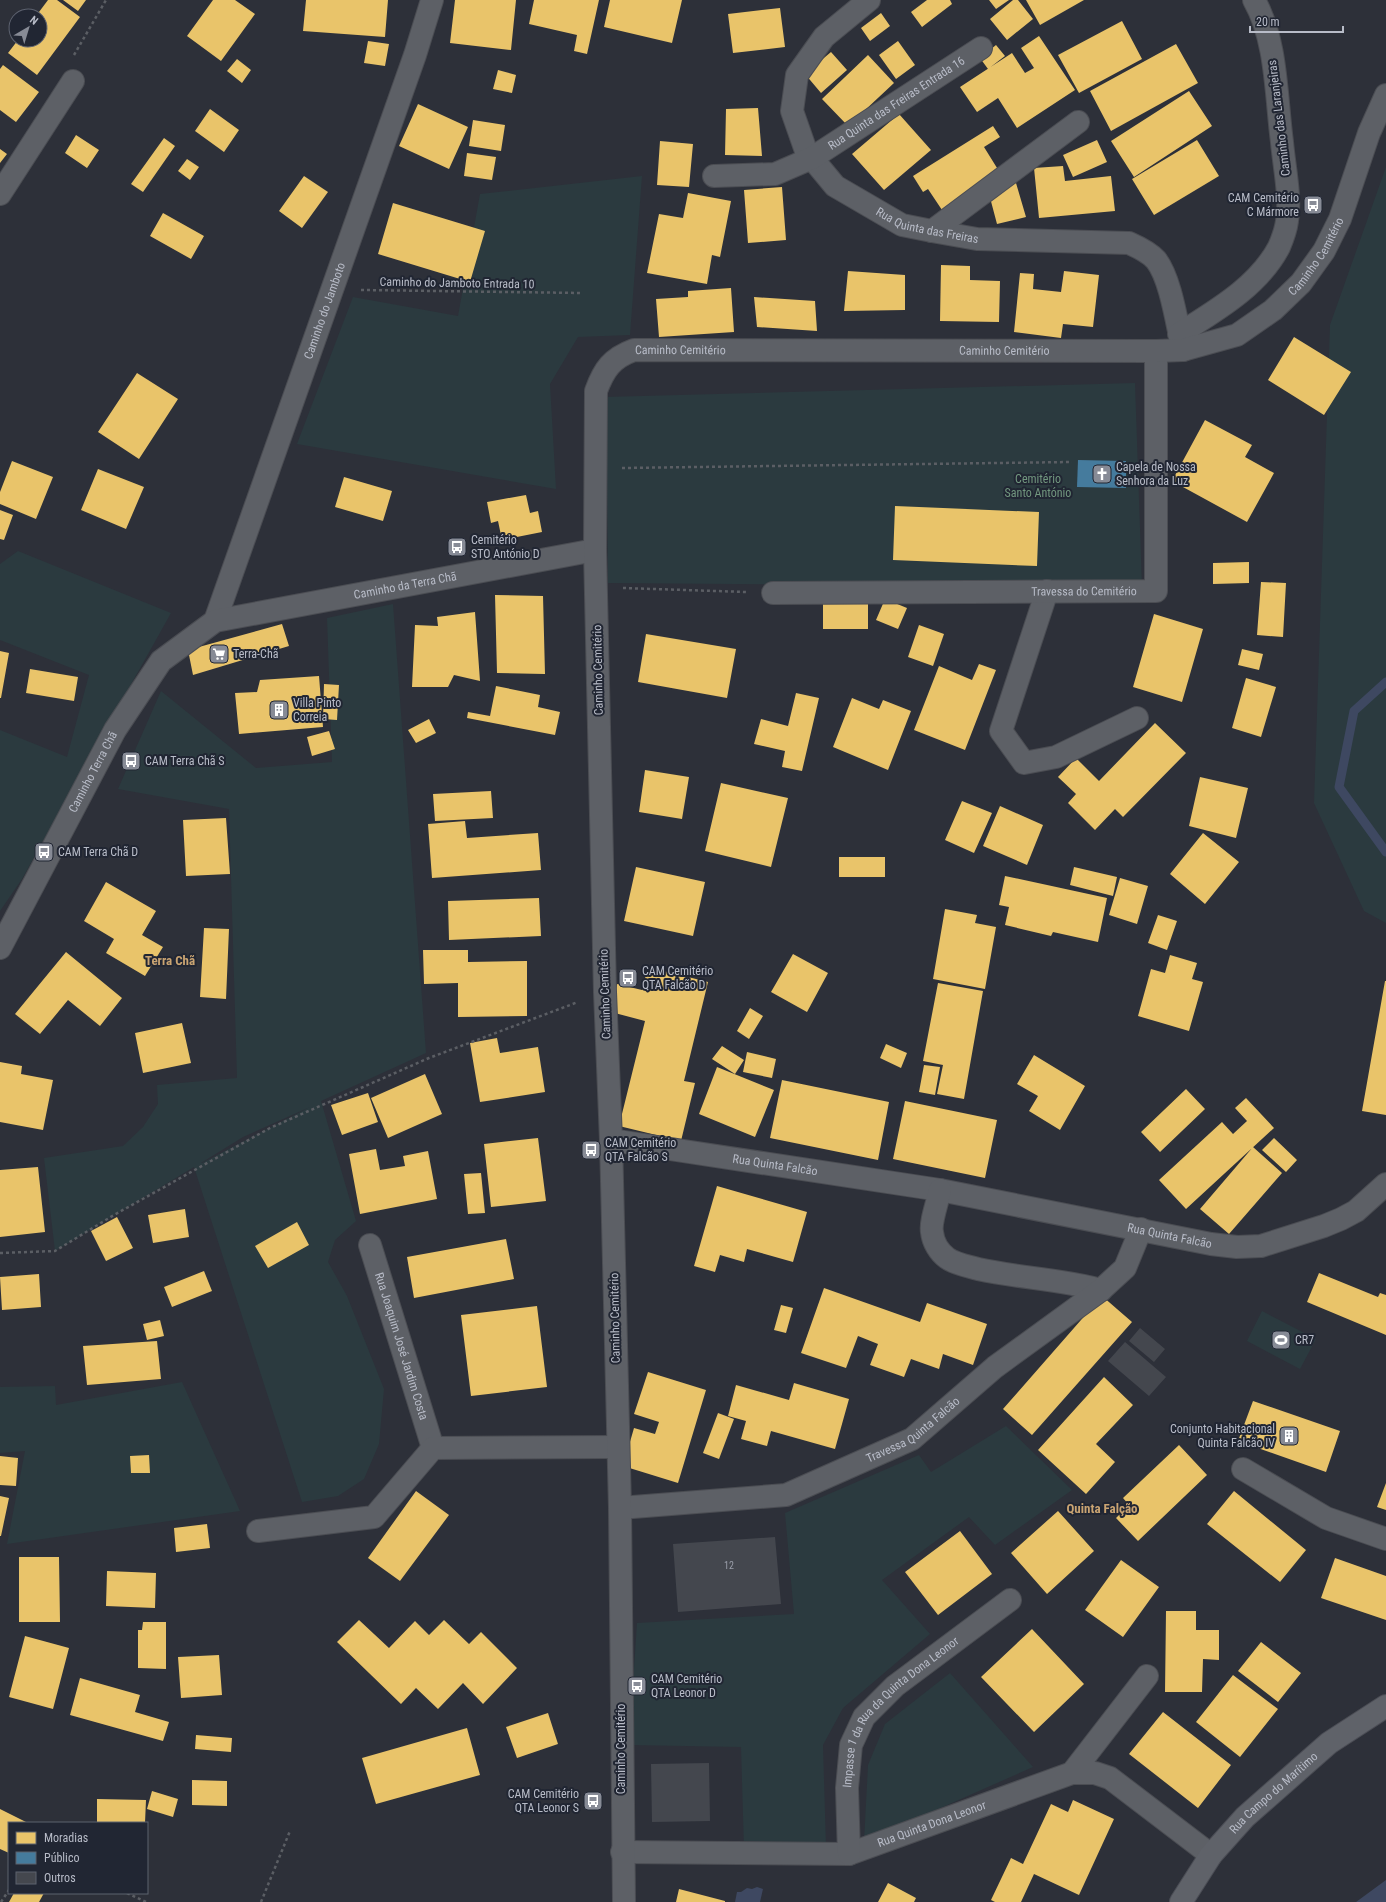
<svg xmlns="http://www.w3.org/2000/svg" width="1386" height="1902" font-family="'Roboto Condensed',sans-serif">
<rect width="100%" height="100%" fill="#2d3039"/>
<path fill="#2b3a3f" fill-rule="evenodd" d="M1386 167V923L1364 911 1314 803 1330 325Z
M642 176 630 335 578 337 550 384 556 489 297 444 353 297 458 316 480 194Z
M1135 383 1142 587 608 583 607 468 604 397Z
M18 551 171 613 22 879 0 911V730L67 757 89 675 0 640V564Z
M393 604 426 1053 321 1101 356 1221 335 1240 328 1262 347 1296 384 1389 379 1444 364 1479 338 1496 302 1502 194 1167 55 1251 44 1158 123 1146 143 1127 158 1104 157 1085 237 1078 229 809 118 789 161 691 256 768 332 762 327 618ZM310 1107 202 1163H201L243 1137Z
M1262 1311 1316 1339 1300 1369 1247 1341Z
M182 1382 240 1511 7 1544 25 1451 0 1453V1387L55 1386 56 1405Z
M1006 1426 1072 1490 995 1545 969 1517 882 1580 930 1634 843 1708 823 1745 826 1847 744 1849 741 1747 629 1745 637 1623 794 1614 785 1513 919 1455 931 1472Z
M950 1673 1033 1767 864 1842 868 1765 885 1724Z"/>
<path fill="#3e4861" d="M1386 1880V1902H1356Z
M757 1887 763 1889 760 1902H735L737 1892H741L747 1888 752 1889Z"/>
<path fill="#e9c46a" d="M48 0H57L80 17 37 75 8 53 18 40H40V16H36Z
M63 0H86L78 11Z
M213 0H235L255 14 221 61 187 36Z
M306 0H388L385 37 303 31Z
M455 0H516L511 50 450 43Z
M534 0H599L587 54 574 51 577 35 529 24Z
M610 0H682L672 43 604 27Z
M927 0H950L952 4 922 27 911 12Z
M989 0H1009L996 9Z
M1013 0H1018L1033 19 1007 40 990 19Z
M1026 0H1084L1040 25Z
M780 8 785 47 733 53 728 14Z
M881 13 890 26 870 41 861 28Z
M1122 21 1142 59 1079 93 1058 55Z
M1039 36 1075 90 1017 128 998 98 977 112 960 87 1012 53 1025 73 1034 68 1021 48Z
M368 41 389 44 385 66 364 63Z
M898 41 915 65 896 79 879 55Z
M1176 44 1198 83 1111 131 1090 91Z
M996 45 1005 56 988 69 980 58Z
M831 52 847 70 821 93 805 74Z
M868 55 894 83 848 126 822 99Z
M237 59 251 70 242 83 227 71Z
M3 65 39 92 16 122 0 110V69Z
M498 70 516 75 512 93 493 89Z
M1189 91 1212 126 1134 177 1111 141Z
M418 104 468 127 449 169 399 146Z
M758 108 762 156 725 155 726 109Z
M210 109 239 130 224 152 195 131Z
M899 114 931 150 884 190 852 154Z
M473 120 505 125 501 151 469 146Z
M993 126 1000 137 984 147 1002 176 944 213 928 189 923 192 913 176Z
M76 135 99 150 87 168 65 153Z
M164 138 175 146 143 192 131 184Z
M1097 140 1107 162 1073 177 1063 155Z
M1197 140 1219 176 1154 215 1132 179Z
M660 141 693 144 689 187 657 185Z
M0 149 7 154 0 163Z
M467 153 496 157 492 180 464 176Z
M187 159 199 167 190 180 178 171Z
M1063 166 1065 181 1111 176 1115 211 1039 218 1034 168Z
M304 176 328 192 302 228 279 211Z
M1016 183 1026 217 997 224 988 190Z
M782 187 786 240 748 243 744 190Z
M688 193 731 201 720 257 712 255 707 284 647 273 659 214 683 218Z
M393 203 485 231 470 282 378 254Z
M163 213 204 236 191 259 150 236Z
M941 265 970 266V280L1000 281 999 322 940 321Z
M848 271 905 275V310L844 311Z
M1064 271 1099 275 1093 327 1063 324 1061 338 1014 332 1020 273 1034 274 1033 289 1061 292Z
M731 288 734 332 659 337 656 299 688 297V291Z
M754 297 815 301 817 331 757 327Z
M1294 337 1351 372 1324 415 1268 380Z
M137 373 178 399 139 459 98 432Z
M1205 420 1252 445 1245 457 1274 473 1247 522 1172 481Z
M12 461 53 477 36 519 0 504V492Z
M98 469 144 487 126 529 81 510Z
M344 477 392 491 383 521 335 507Z
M526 495 530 513 538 511 542 532 502 540 498 521 491 523 487 502Z
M895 506 1039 512 1037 566 893 560Z
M0 510 13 515 4 540 0 539Z
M1249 562V583L1213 584V563Z
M1261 582 1286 583 1283 637 1257 635Z
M495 595 543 596 545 674 497 673Z
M885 599 907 608 898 629 876 620Z
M823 603H868V629H823Z
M475 612 480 681 454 675 448 687H412L415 625 438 626 437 617Z
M1154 614 1203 629 1182 702 1133 687Z
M282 624 289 646 193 675 188 650Z
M919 625 944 634 933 666 908 657Z
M646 634 736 649 727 698 638 682Z
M1242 649 1263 654 1259 670 1238 665Z
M0 651 9 653 1 698H0Z
M979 664 996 670 965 750 914 730 939 666 972 680Z
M30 669 78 677 74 701 26 693Z
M319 676 323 727 239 734 235 693 257 692 260 680Z
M1246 678 1276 687 1261 737 1232 728Z
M324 684 339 685 337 720 323 719Z
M496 686 540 695 538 707 560 712 555 735 467 718 468 712 490 716Z
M796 693 819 698 802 771 782 767 785 751 754 744 761 719 788 726Z
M852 698 879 709 883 700 911 711 888 770 833 747Z
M429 719 436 733 416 743 408 730Z
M1155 723 1186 753 1123 817 1115 809 1095 830 1068 803 1076 794 1058 777 1076 758 1099 781Z
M329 731 335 749 312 756 307 737Z
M645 770 689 777 682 819 639 812Z
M1200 777 1248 788 1236 838 1189 826Z
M721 783 788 798 771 867 705 851Z
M491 791 493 818 435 821 433 794Z
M962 801 992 813 974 853 945 840Z
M1000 806 1043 825 1027 865 983 846Z
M226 818 230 874 186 876 183 820Z
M465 821 467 838 538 833 541 870 432 878 428 824Z
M1203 833 1239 862 1205 904 1170 874Z
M839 857H885V877H839Z
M636 867 705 882 693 936 624 921Z
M1074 867 1117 877 1113 896 1070 885Z
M1005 876 1107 898 1098 942 1053 932 1051 936 1005 925 1009 907 999 905Z
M1120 878 1148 886 1137 924 1109 915Z
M106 882 156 911 142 935 163 947 145 976 106 953 114 939 84 921Z
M539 898 541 936 449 940 448 901Z
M945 909 977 915 975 923 996 927 985 989 933 979Z
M1158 915 1177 921 1167 950 1148 943Z
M204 928 229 929 226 999 200 997Z
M423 950H468V962L527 961V1016L458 1017V983L424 984Z
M66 952 122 998 100 1026 68 1000 40 1034 15 1014Z
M793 954 828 973 807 1012 771 992Z
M1170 955 1197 963 1192 979 1203 982 1189 1031 1138 1016 1151 969 1165 973Z
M648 967 708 982 684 1081 695 1083 681 1141 619 1126 645 1021 611 1012 617 984 642 990Z
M1385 981H1386V1115L1362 1111Z
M938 983 983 991 964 1099 937 1094 943 1065 923 1061Z
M750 1008 763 1016 749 1039 737 1031Z
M182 1023 191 1063 143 1073 135 1033Z
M497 1038 500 1053 538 1047 545 1092 480 1102 470 1043Z
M886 1044 907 1053 901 1068 880 1058Z
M722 1046 744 1060 735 1074 712 1059Z
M747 1052 776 1059 772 1078 743 1072Z
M1034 1055 1085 1086 1060 1130 1029 1111 1038 1096 1017 1084Z
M0 1062 22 1066 21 1074 53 1080 43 1130 0 1122Z
M924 1065 940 1067 935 1095 919 1092Z
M717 1067 774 1090 755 1137 699 1114Z
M425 1074 442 1114 388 1138 371 1098Z
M782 1080 889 1102 878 1160 770 1138Z
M1186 1089 1205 1109 1160 1152 1141 1132Z
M368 1093 378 1122 342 1135 331 1105Z
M1246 1098 1274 1128 1186 1209 1159 1180 1222 1122 1233 1134 1247 1121 1235 1108Z
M905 1101 997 1120 985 1178 893 1159Z
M538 1138 546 1201 491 1207 484 1144Z
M1274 1138 1297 1160 1286 1172 1262 1150Z
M1253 1147 1282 1173 1229 1234 1200 1209Z
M376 1149 380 1170 405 1166 403 1156 428 1151 437 1199 360 1214 349 1154Z
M38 1167 45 1232 0 1237V1170Z
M481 1173 485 1213 468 1214 464 1174Z
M717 1186 807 1212 793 1262 747 1249 744 1262 720 1255 715 1272 694 1266Z
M185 1209 189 1237 153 1243 148 1215Z
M117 1217 133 1248 106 1261 91 1231Z
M297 1222 309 1245 268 1268 255 1246Z
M506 1239 514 1279 414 1298 407 1257Z
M204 1271 212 1291 172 1307 164 1287Z
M1319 1273 1378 1297 1380 1293 1386 1295V1335L1307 1302Z
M39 1274 41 1307 2 1310 0 1277Z
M824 1288 920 1322 927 1303 987 1324 973 1365 943 1354 939 1369 911 1359 904 1377 870 1365 878 1344 858 1336 846 1368 801 1353Z
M1102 1296 1132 1322 1032 1435 1003 1409Z
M781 1305 793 1308 786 1333 774 1330Z
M537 1306 547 1387 471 1396 461 1315Z
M160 1320 164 1336 147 1340 143 1324Z
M157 1341 161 1379 87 1385 83 1346Z
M648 1372 706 1390 678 1483 623 1466 634 1428 655 1434 659 1422 634 1414Z
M1104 1377 1133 1405 1096 1444 1115 1462 1086 1494 1038 1450Z
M794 1383 849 1399 835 1449 771 1431 767 1446 741 1439 746 1421 728 1416 736 1385 789 1400Z
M1253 1401 1340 1431 1326 1472 1238 1441Z
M718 1413 734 1419 719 1459 703 1453Z
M1179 1445 1207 1475 1138 1541 1116 1518 1129 1505 1123 1498Z
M149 1455 150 1473H131L130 1456Z
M0 1456 18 1458 16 1486 0 1485Z
M1386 1483V1510L1377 1507Z
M416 1491 449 1515 400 1581 368 1558Z
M1234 1491 1306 1550 1280 1582 1207 1524Z
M0 1496 9 1498 1 1536H0Z
M1058 1511 1094 1551 1047 1594 1011 1553Z
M207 1524 210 1548 176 1552 174 1528Z
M960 1531 992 1574 938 1615 905 1572Z
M19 1557H59L60 1622H19Z
M1335 1558 1386 1576V1620L1321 1598Z
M1121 1560 1159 1587 1123 1637 1085 1610Z
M107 1571 156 1573 155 1608 106 1606Z
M1166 1611H1196V1630H1219V1660L1203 1659 1202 1692H1165Z
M359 1620 389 1648 415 1621 429 1635 444 1620 469 1644 481 1632 517 1668 483 1704 463 1683 438 1709 416 1688 401 1704 337 1642Z
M143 1622H166V1669L138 1668V1630H142Z
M1032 1629 1084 1684 1034 1732 981 1677Z
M25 1636 69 1648 53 1709 9 1697Z
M1261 1642 1301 1673 1278 1702 1238 1671Z
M219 1655 222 1695 181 1698 178 1657Z
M1233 1675 1278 1709 1240 1757 1196 1722Z
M80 1678 140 1695 135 1712 169 1722 163 1741 70 1715Z
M1163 1712 1231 1765 1198 1808 1129 1754Z
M548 1713 558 1744 517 1758 506 1727Z
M467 1728 480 1775 376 1804 362 1758Z
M196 1735 232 1738 231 1752 195 1749Z
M192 1780 227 1781V1806L192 1805Z
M152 1791 178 1799 173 1817 147 1809Z
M97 1799 146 1800 145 1823H97Z
M1073 1800 1114 1819 1079 1895 1034 1874 1021 1902H995L991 1900 1011 1858 1023 1864 1051 1804 1068 1812Z
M0 1809 28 1823H9V1853L0 1849Z
M888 1883 916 1898 914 1902H878Z
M679 1889 725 1901V1902H676Z
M14 1893H44L39 1902H9Z"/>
<path fill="#457b9d" d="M1078 460 1126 461V488L1077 487Z"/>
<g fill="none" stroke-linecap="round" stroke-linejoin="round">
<path stroke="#3e4861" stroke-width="9" d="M1386 682 1354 711 1339 787 1386 852"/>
</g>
<path fill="#44474e" d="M1140 1328 1165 1349 1154 1362 1129 1341Z
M1125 1342 1166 1377 1149 1396 1108 1361Z
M775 1537 781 1604 678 1612 673 1544Z
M709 1763 710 1821 652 1822 651 1764Z"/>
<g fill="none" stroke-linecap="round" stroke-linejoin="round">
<g stroke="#4b4d53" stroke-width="24">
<g id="minor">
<path id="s1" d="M869 0 824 37 797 75 792 111 806 151 835 186 902 225 932 231 977 239 1129 243C1138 247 1149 252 1156 260 1171 279 1177 325 1183 350"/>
<path id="s2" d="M714 176 775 174 812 158 981 48"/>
<path d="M0 194 73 81"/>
<path d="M932 231 1078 122"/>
<path d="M1179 334C1215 311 1258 287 1279 247 1282 240 1286 229 1287 221 1291 197 1284 166 1282 142 1276 97 1277 40 1254 0"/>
<path d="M1047 591 1001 731 1024 763 1056 757 1137 718"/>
<path id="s3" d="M773 593 1156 591V351"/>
<path id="s4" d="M215 621 415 55 432 0"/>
<path id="s5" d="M0 948 115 730 161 661 215 621 595 550"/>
<path id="s6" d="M611 1140 940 1190 1211 1244 1237 1247 1261 1246 1324 1226 1341 1219 1356 1211 1386 1184"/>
<path d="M940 1190C938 1201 930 1222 932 1232 933 1242 939 1252 947 1258 955 1264 968 1266 978 1269 1019 1278 1061 1279 1101 1290"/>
<path id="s7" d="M370 1245 433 1448"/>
<path d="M1243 1469 1326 1518 1386 1539"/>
<path id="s8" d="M620 1508 786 1495 912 1439 995 1367 1101 1290 1125 1268 1141 1229"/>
<path d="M258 1531 374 1517 433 1448 617 1447"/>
<path d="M1072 1773 1147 1676"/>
<path id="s9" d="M622 1852 849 1854 1072 1773H1095L1110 1778 1211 1855"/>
<path id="s10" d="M849 1854 847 1788 851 1745 864 1717 895 1686 1010 1600"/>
<path id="s11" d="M624 1902 620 1508 611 1140 605 992 595 550 596 391C604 369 612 358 634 350L1156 351 1183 350 1237 335 1273 310 1301 283 1324 251 1340 219 1369 133 1386 95"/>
</g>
</g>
<g stroke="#4b4d55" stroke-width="24">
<g id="major">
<path id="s12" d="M1181 1902 1211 1855 1245 1817 1329 1743 1386 1706"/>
</g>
</g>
<path stroke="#5b5e64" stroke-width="2.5" stroke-dasharray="3 3" stroke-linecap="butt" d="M74 55 106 0
M361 290 581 293
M622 468 1072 462
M623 588 746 592
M0 1253 55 1251 114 1215 270 1128 429 1058 578 1002
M127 1893 146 1902
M1 1902 9 1890
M261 1902 290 1831"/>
<use href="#minor" stroke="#5d6066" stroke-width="22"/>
<use href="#major" stroke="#5f6269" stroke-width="22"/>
</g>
<defs>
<g id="bus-square" transform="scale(1)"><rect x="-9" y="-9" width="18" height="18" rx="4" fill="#878b96" stroke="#212633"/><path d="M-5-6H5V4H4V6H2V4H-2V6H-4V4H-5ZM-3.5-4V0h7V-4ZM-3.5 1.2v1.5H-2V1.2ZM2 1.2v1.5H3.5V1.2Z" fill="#fff"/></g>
<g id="church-square" transform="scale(1)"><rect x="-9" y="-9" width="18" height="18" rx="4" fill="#878b96" stroke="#212633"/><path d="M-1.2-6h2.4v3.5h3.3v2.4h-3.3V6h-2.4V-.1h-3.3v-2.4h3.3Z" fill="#fff"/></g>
<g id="supermarket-square" transform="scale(1)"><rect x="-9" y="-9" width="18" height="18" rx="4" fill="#878b96" stroke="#212633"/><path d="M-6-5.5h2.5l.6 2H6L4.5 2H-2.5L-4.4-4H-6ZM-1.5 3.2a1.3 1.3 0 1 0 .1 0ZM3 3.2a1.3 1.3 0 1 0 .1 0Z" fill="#fff"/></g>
<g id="building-square" transform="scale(1)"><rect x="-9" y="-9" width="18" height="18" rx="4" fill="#878b96" stroke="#212633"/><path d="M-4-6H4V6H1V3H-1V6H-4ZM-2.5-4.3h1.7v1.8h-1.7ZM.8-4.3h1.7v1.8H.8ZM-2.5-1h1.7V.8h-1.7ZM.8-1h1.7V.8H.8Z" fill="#fff"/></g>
<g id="stadium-square" transform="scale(1)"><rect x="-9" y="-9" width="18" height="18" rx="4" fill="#878b96" stroke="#212633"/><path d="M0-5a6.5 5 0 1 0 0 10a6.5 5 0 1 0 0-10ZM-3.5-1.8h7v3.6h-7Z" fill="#fff"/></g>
</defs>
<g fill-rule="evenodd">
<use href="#bus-square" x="1313" y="205"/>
<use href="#church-square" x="1102" y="474"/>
<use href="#bus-square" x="457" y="547"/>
<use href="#supermarket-square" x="219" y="654"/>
<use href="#building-square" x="279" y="710"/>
<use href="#bus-square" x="131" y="761"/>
<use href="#bus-square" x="44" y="852"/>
<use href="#bus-square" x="628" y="978"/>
<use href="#bus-square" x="591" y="1150"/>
<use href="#stadium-square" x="1281" y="1340"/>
<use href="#building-square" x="1289" y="1436"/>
<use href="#bus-square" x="637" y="1686"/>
<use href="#bus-square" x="593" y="1801"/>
</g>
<g text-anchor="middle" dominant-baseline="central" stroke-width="4" stroke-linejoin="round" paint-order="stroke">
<g font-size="10" fill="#9b9faa">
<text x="729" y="1565">12</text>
</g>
<g font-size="12" fill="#b8bcc8" stroke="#212633">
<text stroke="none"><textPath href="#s2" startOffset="202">Rua Quinta das Freiras Entrada 16</textPath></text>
<text transform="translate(1279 118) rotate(-97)">Caminho das Laranjeiras</text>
<text stroke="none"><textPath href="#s1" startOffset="331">Rua Quinta das Freiras</textPath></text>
<text stroke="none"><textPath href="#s11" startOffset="2288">Caminho Cemitério</textPath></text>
<text transform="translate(457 283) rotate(1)">Caminho do Jamboto Entrada 10</text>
<text stroke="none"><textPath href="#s4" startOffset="329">Caminho do Jamboto</textPath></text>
<text stroke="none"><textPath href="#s11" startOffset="1616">Caminho Cemitério</textPath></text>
<text stroke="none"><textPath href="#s11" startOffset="1940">Caminho Cemitério</textPath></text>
<text stroke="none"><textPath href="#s5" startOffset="590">Caminho da Terra Chã</textPath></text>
<text stroke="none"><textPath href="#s3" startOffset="311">Travessa do Cemitério</textPath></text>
<text transform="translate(598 670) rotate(-91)">Caminho Cemitério</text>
<text stroke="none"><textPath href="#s5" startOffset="199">Caminho Terra Chã</textPath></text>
<text transform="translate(605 994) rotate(-92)">Caminho Cemitério</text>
<text stroke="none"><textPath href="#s6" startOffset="166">Rua Quinta Falcão</textPath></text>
<text stroke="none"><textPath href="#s6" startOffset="567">Rua Quinta Falcão</textPath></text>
<text transform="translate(615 1318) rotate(-91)">Caminho Cemitério</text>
<text stroke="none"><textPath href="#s7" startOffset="106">Rua Joaquim José Jardim Costa</textPath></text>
<text stroke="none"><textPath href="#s8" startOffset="310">Travessa Quinta Falcão</textPath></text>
<text stroke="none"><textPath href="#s10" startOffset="164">Impasse 1 da Rua da Quinta Dona Leonor</textPath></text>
<text transform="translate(621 1749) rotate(-90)">Caminho Cemitério</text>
<text stroke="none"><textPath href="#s12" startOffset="144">Rua Campo do Marítimo</textPath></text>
<text stroke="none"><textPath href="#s9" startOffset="315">Rua Quinta Dona Leonor</textPath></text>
</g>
<g font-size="12" fill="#b8bcc8" stroke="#212633" text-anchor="start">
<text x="1299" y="198" text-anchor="end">CAM Cemitério<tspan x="1299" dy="14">C Mármore</tspan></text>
<text x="1116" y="467">Capela de Nossa<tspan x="1116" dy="14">Senhora da Luz</tspan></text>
<text x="471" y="540">Cemitério<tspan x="471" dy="14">STO António D</tspan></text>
<text x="233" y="654">Terra-Chã</text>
<text x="293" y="703">Villa Pinto<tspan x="293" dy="14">Correia</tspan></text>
<text x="145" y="761">CAM Terra Chã S</text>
<text x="58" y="852">CAM Terra Chã D</text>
<text x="642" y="971">CAM Cemitério<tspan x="642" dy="14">QTA Falcão D</tspan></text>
<text x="605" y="1143">CAM Cemitério<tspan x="605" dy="14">QTA Falcão S</tspan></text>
<text x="1295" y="1340">CR7</text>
<text x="1275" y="1429" text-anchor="end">Conjunto Habitacional<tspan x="1275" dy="14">Quinta Falcão IV</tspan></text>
<text x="651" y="1679">CAM Cemitério<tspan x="651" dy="14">QTA Leonor D</tspan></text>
<text x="579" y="1794" text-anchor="end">CAM Cemitério<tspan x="579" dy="14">QTA Leonor S</tspan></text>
</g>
<g font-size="12" fill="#72977f" stroke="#212633">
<text x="1038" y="479">Cemitério<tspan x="1038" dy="14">Santo António</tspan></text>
</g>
<g font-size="13" font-weight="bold" fill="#caa472" stroke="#212633">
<text x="170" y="960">Terra Chã</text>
<text x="1102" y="1508">Quinta Falção</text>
</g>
</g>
<rect x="8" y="1822" width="140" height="72" fill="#212633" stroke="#5d626f"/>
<rect x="16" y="1832" width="20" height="12" fill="#e9c46a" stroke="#5d626f"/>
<text x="44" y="1842" font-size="12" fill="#b8bcc8">Moradias</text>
<rect x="16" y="1852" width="20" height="12" fill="#457b9d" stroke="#5d626f"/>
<text x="44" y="1862" font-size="12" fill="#b8bcc8">Público</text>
<rect x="16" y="1872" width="20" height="12" fill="#44474e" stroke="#5d626f"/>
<text x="44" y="1882" font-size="12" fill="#b8bcc8">Outros</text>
<g transform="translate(28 28) rotate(38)"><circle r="19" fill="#212633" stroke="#5d626f"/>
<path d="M0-3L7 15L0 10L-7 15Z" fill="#878b96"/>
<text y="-6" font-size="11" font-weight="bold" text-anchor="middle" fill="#b8bcc8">N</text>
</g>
<path d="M1250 26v6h93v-6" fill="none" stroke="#b8bcc8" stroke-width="2"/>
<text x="1256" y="26" font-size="12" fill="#b8bcc8" stroke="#212633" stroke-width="3" paint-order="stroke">20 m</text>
</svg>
